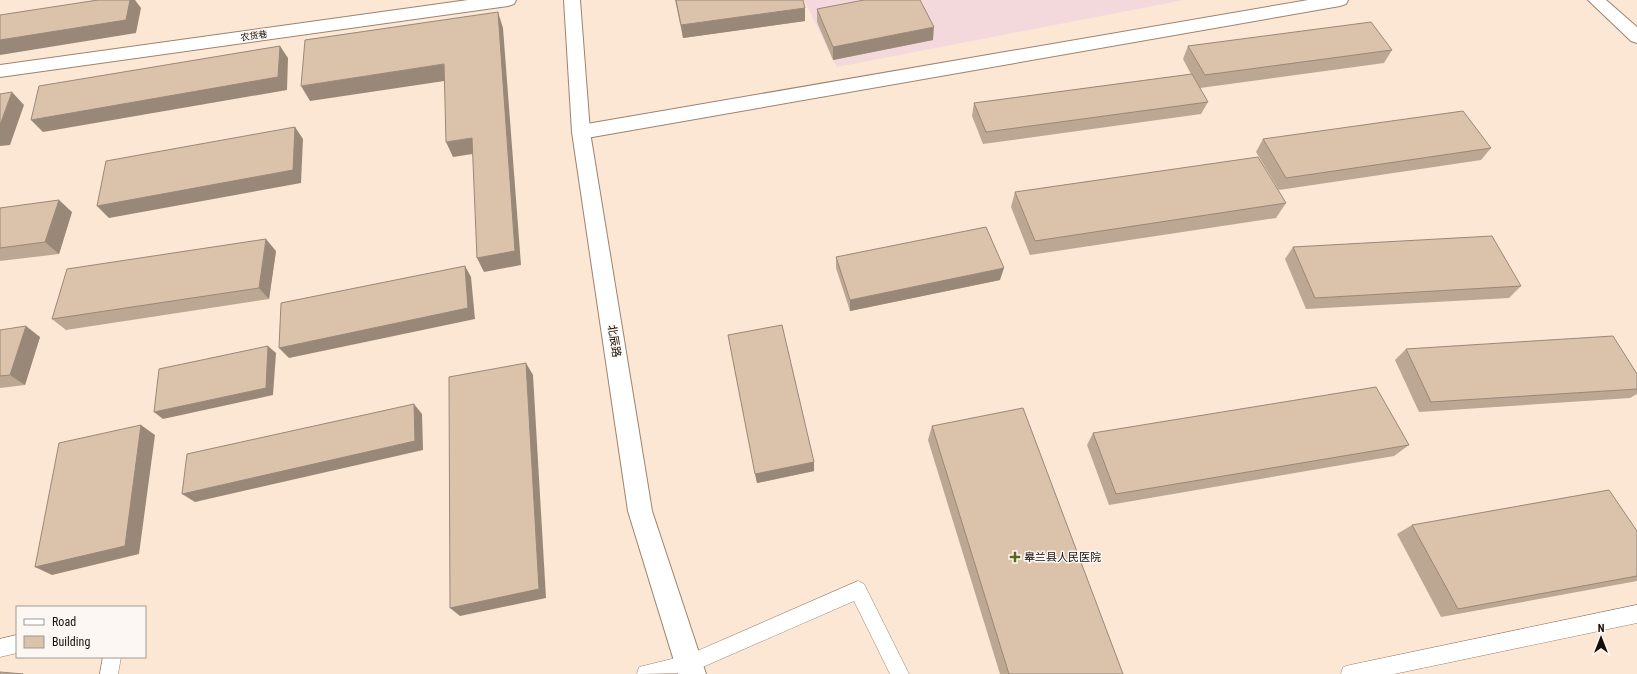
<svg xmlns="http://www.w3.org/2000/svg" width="1637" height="674" font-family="'Roboto Condensed','Noto Sans SC',sans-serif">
<rect width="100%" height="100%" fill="#fce6d4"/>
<path fill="#f4d9dc" d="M804 0H1184L837 67Z"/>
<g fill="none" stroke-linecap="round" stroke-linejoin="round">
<g stroke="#9c836f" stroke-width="1">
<path id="service" d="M858 581 864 584 909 674H890L854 601 689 673 637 674 639 667 688 655Z
M1637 605V623L1394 674H1341L1343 667 1350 665Z
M17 635V653L0 657V639Z
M103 657H121L118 674H100Z"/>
</g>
<g stroke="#9c836f" stroke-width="2">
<path id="minor" d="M468 0H516L514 4 508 6 0 77V65Z"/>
</g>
<g stroke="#9c836f" stroke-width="2">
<path id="tertiary" d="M1308 0H1348L1346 4 1340 6 581 139 574 137 572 132 574 127 581 125Z"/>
</g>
<g stroke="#9c836f" stroke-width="2">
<path id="secondary" d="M1588 0H1606L1637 27V43L1631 41Z"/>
</g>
<g stroke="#9c836f" stroke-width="2">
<path id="primary" d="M564 0H580L590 132 652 511 706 674H678L628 511 572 132Z"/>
</g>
<use href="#service" fill="#fff" fill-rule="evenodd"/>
<use href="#minor" fill="#fff" fill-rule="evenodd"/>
<use href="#tertiary" fill="#fff" fill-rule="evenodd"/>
<use href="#secondary" fill="#fff" fill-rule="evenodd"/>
<use href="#primary" fill="#fff" fill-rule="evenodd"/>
</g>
<path fill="#bca793" d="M675 0H803L805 21 683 38Z
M817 9 933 40 833 60 817 22Z
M1188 46 1392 50 1384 63 1200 88 1208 102 1201 114 983 144 972 116 974 103 1191 74 1183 59Z
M1263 139 1491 148 1481 160 1279 190 1256 152Z
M1015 192 1286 203 1276 218 1030 255 1011 207Z
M0 208 72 212 59 254 0 261Z
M1293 247 1521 286 1509 298 1306 309 1285 259Z
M276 251 269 299 66 330 52 319Z
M836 257 1000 280 850 311 836 268Z
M0 330 40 337 25 385 0 388Z
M728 335 814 462V471L757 483Z
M1406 349 1637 374V394L1630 398 1419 412 1395 360Z
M932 426 1123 674H1000L928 440Z
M1093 433 1409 445 1394 456 1109 505 1087 445Z
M1412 525 1637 531V581L1441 617 1397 534Z"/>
<path fill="#998878" d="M130 0H135L141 8 136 33 0 55V40Z
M805 8V21L683 38 681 25Z
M498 12 503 28 521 265 484 272 477 258Z
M934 27 933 40 833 60V47Z
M280 46 288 58 287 90 43 132 31 120Z
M444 64 451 80 310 101 301 86Z
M12 92 24 105 10 145 0 146V125Z
M295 127 303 139 301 183 109 218 97 206Z
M472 138 479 153 453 157 446 142Z
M59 200 72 212 59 254 45 242Z
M266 239 276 251 269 299 259 288Z
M465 266 471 277 475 319 289 358 279 348Z
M1004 268 1000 280 850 311V300Z
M26 326 40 337 25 385 10 375Z
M268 346 276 353 273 395 163 419 154 412Z
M526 363 533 375 546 598 460 616 450 608Z
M414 404 422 414 423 450 195 502 182 494Z
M141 425 155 435 139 554 52 575 35 567Z
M814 462V471L757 483 755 474Z"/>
<path fill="#dbc2ab" stroke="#998878" d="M98 0H130L126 20 0 40V15Z
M676 0H803L805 8 681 25Z
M864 0H920L934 27 833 47 817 9Z
M498 12 515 251 477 258 472 138 446 142 444 64 301 86 305 40Z
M1371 22 1392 50 1205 75 1188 46Z
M280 46 278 77 31 120 39 86Z
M1192 74 1208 102 986 132 974 103Z
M12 92 0 125V94Z
M1463 111 1491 148 1286 178 1263 139Z
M295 127 293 170 97 206 106 161Z
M1258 157 1286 203 1035 241 1015 192Z
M59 200 45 242 0 248V208Z
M986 227 1004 268 850 300 836 257Z
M1492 236 1521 286 1315 298 1293 247Z
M266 239 259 288 52 319 67 269Z
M465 266 468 308 279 348 281 303Z
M782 325 814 462 755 474 728 335Z
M26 326 10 375 0 376V330Z
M1613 336 1637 374V389L1431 402 1406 349Z
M268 346 266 388 154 412 159 369Z
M526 363 539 589 450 608 449 377Z
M1376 387 1409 445 1116 494 1093 433Z
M414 404 415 441 182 494 187 454Z
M1023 408 1123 674H1009L932 426Z
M141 425 125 546 35 567 59 443Z
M1609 490 1637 531V576L1458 609 1412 525Z
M0 672 23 674H0Z"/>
<path fill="#576a16" stroke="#fcf7f2" stroke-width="1.5" d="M1013 551h4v4h4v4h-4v4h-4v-4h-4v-4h4z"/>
<g text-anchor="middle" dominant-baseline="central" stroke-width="3" stroke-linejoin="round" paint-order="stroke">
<g font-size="9" fill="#170e07" stroke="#fcf7f2">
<text transform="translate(254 36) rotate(-8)">农货巷</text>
</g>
<g font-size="11" fill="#170e07" stroke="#fcf7f2">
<text transform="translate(614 341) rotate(81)">北辰路</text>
</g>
<g font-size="11" fill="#170e07" stroke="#fcf7f2" text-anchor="start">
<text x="1024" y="557">皋兰县人民医院</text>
</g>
</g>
<rect x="16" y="606" width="130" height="52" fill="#fcf7f2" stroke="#a09a94"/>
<rect x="24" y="619" width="20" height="6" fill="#ffffff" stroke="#a09a94"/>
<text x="52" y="626" font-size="12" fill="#170e07">Road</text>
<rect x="24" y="636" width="20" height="12" fill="#dbc2ab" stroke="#a09a94"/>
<text x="52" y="646" font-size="12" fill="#170e07">Building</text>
<g transform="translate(1601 638)" stroke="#fcf7f2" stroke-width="3" paint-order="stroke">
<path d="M0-3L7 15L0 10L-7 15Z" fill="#170e07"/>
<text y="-6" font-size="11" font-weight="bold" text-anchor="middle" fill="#170e07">N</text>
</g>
</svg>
